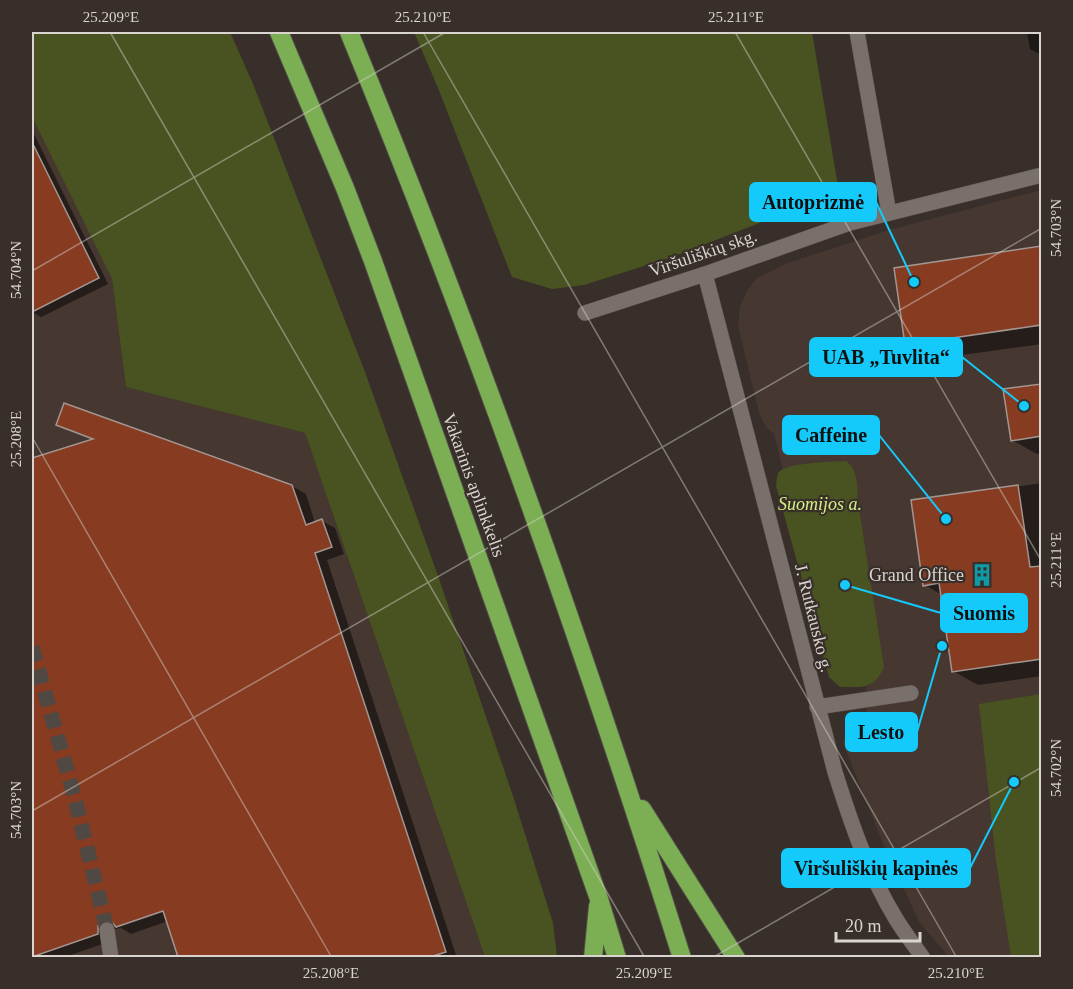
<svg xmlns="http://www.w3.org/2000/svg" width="1073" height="989" font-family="Georgia,serif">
<rect width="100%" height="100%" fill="#382f2a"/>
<path fill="#463730" d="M32 117 112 279 126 387 305 433 485 957H32Z
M1041 190V957H949L919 922 882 841 843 743 846 730 851 723 867 717 866 687 873 683 856 476 854 470 846 461 794 466 783 470 774 434 767 428 760 416 738 327 740 306 748 289 757 278 788 263 889 230Z"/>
<path fill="#485321" d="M32 32H230L253 84 365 372 438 576 513 796 553 923 557 957H485L305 433 126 387 112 279 32 117Z
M414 32H812L839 192 672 257 584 285 552 289 512 277 438 88Z
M846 461C859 470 857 487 858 502L884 667C874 690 863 687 840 687L829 677 776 486C777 482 776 476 779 472 789 462 832 462 846 461Z
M1041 694V957H1011L996 860 979 704Z"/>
<path fill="#0007" d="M1027 32H1042V53L1039 54 1030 49Z
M32 130 108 284 41 317 32 312Z
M1042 248V344L933 359 907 344 896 269Z
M1042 385V453L1037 454 1012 440 1005 390Z
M58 424 292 486 306 494 315 523 322 521 335 528 344 554 327 560 457 958H180L168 921 131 934 121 928 115 929 111 935V941L62 958H32V460L94 440Z
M1042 483V676L978 685 953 671 942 595 925 585 913 502Z"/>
<path fill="#873c22" stroke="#a29692" stroke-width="1.5" d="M32 142 99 278 32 312Z
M1041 246V325L905 345 894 268Z
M1041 384V436L1011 441 1003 389Z
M64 403 292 485 306 525 322 519 332 547 315 553 446 952 430 957H178L163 911 116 927 111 921H105L98 926V934L32 957V458L93 439 56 425Z
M1018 485 1030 567 1041 566V659L952 672 939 583 923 586 911 500Z"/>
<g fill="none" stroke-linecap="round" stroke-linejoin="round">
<path stroke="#504843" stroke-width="15" stroke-dasharray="15 8" stroke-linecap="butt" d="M32 647 74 795 107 930"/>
<g stroke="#534c48" stroke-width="16">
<path id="minor" d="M857 32 889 213
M705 274 835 772C851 823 868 873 896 919 904 932 914 945 923 958
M585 313 705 274 850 223 1042 175
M817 707 911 693
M107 930 111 958"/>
</g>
<g stroke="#534c48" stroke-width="20">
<path id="highway" d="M279 32 345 188 373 261 599 899 617 958
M349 32C474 335 583 645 682 958
M642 809 736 958
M593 958 598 906"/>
</g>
<use href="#minor" stroke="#7a706b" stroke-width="15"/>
<use href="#highway" stroke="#7cae54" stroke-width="18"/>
</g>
<path fill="none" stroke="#dad4d1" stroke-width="1.5" stroke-opacity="0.45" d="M110 32 645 958M423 32 957 958M735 32 1042 562M32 271 446 32M32 437 332 958M32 811 1042 228M712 958 1042 767"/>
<defs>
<g id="building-bare" transform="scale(1.8)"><path d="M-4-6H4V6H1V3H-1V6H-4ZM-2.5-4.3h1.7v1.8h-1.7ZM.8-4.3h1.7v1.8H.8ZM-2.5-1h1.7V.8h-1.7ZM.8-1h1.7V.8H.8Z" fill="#0f9aa8" stroke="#382f2a" stroke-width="2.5" paint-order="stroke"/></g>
</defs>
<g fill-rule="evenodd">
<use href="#building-bare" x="982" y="575"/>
</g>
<g text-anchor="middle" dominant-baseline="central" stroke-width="4.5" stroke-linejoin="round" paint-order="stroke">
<g font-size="18" fill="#dad4d1" stroke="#382f2a">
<text transform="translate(703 253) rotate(-19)">Viršuliškių skg.</text>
<text transform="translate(474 485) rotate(70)">Vakarinis aplinkkelis</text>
<text transform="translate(814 618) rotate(76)">J. Rutkausko g.</text>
</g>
<g font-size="18" font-style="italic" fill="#d5f081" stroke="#382f2a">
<text x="820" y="504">Suomijos a.</text>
</g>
<g font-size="18" fill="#dad4d1" stroke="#382f2a" text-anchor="end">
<text x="964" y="575">Grand Office</text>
</g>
</g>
<path fill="none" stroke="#13cafb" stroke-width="2" d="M914 282L876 202M1024 406L962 357M946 519L879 435M845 585L941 613M942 646L917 732M1014 782L970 868"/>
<g fill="#13cafb" stroke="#382f2a" stroke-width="2">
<circle cx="914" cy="282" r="6"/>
<circle cx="1024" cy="406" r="6"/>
<circle cx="946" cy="519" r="6"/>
<circle cx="845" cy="585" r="6"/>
<circle cx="942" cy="646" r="6"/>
<circle cx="1014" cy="782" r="6"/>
</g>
<g fill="#13cafb" stroke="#13cafb" stroke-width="2">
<rect x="750" y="183" width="126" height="38" rx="6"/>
<rect x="810" y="338" width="152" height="38" rx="6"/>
<rect x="783" y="416" width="96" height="38" rx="6"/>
<rect x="941" y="594" width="86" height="38" rx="6"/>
<rect x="846" y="713" width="71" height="38" rx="6"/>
<rect x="782" y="849" width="188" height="38" rx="6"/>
</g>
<g font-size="20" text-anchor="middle" font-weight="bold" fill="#111">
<text x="813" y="209">Autoprizmė</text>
<text x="886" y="364">UAB „Tuvlita“</text>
<text x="831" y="442">Caffeine</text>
<text x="984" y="620">Suomis</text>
<text x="881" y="739">Lesto</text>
<text x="876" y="875">Viršuliškių kapinės</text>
</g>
<rect width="1073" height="989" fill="none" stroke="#382f2a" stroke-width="66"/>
<path d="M836 932v9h84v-9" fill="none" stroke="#dad4d1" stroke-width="3"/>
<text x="845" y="932" font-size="18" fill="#dad4d1" stroke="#382f2a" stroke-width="4.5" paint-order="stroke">20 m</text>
<rect x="33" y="33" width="1007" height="923" fill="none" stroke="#dad4d1" stroke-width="2"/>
<g font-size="15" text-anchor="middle" fill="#dad4d1">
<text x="111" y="22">25.209°E</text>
<text x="423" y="22">25.210°E</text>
<text x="736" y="22">25.211°E</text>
<text transform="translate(1056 228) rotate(-90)" y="5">54.703°N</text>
<text transform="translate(16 270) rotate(-90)" y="5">54.704°N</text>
<text transform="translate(16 439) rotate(-90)" y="5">25.208°E</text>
<text transform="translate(1056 560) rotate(-90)" y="5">25.211°E</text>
<text transform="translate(1056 768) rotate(-90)" y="5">54.702°N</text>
<text transform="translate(16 810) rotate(-90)" y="5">54.703°N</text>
<text x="331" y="978">25.208°E</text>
<text x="644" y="978">25.209°E</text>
<text x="956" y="978">25.210°E</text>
</g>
</svg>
